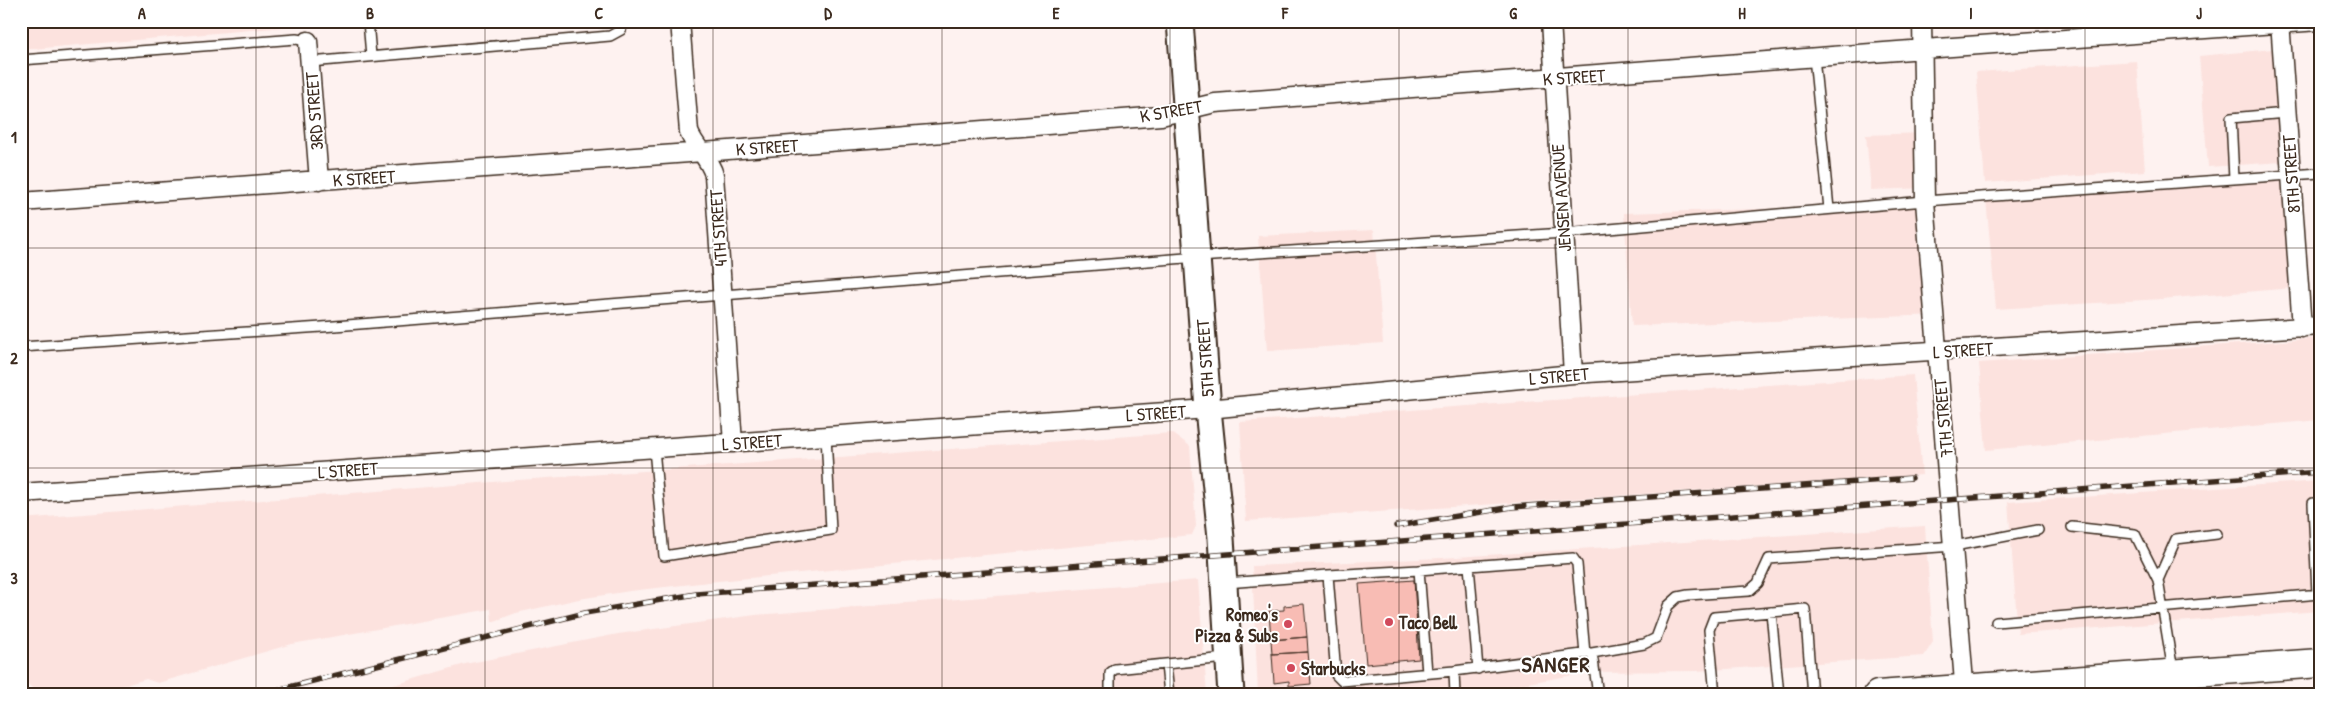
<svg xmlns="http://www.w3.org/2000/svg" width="2341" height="716" font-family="'Patrick Hand',sans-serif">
<rect width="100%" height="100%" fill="#fef2f0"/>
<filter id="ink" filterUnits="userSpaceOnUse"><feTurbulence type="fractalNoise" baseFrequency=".02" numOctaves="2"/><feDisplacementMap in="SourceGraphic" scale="10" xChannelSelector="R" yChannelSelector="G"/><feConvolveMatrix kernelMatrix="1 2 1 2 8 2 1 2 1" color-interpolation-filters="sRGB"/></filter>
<g filter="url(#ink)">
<path fill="#fce2de" d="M21 21H320V24L21 50Z
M2273 49 2282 162 2208 167 2199 56Z
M2137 61 2145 171 1985 183 1976 72Z
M1923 133 1927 188 1871 190 1866 135Z
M2283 177 2293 288 2161 299 1996 309 1986 199Z
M1928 204 1939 315 1632 326 1624 213Z
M1374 230 1383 343 1267 351 1258 236Z
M2320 338V420L1986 450 1979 363Z
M1913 375 1922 475 1246 521 1240 422Z
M1172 433 1190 446 1196 526 1192 535 718 581 630 591 579 599 516 613 492 622 491 609 292 644 158 683 146 679 91 695H41L21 679V519L505 481Z
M2320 481V611L2018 634 2008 502Z
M1925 526 1933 642 1924 656 1696 671 1591 672 1460 695H1258L1252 566 1442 558Z
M1198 580 1207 695H360L465 664 618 634 755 615Z"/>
<path fill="#f8bcb4" stroke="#3b2a1e" d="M1414 580 1419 659 1366 664 1359 584Z
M1304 604 1307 637 1271 640 1269 611 1284 610V606Z
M1307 637 1308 652 1272 654 1271 640Z
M1308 652 1311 684 1289 686V681L1274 683 1272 654Z"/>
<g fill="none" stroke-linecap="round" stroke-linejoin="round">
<g stroke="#3b2a1e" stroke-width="12">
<path id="lane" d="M368 21 371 56
M1814 57 1829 209
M21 60 296 39 308 41
M310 62 610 36 621 30 624 21
M2234 179 2231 118 2286 113
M21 347 322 327 1198 257 1564 233 1925 201 2320 173
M654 449 664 556 831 530 826 436
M2313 503 2317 594
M2072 527 2135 534 2158 580 2173 671
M1469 566 1573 558 1577 564 1585 654
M1328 575 1419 570
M2158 580 2176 539 2217 534
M1226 583 1328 575 1336 675 1342 681 1454 671 1455 695
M1771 612 1779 695
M1996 622 2320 594
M1166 664 1169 695
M1454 671 1590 653
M1427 673 1419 570 1469 566 1478 669
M2166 678 2167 695
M1110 695V673L1115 669 1226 658
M1598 695 1592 653 1644 644 1656 638 1668 606 1678 597 1688 595 1749 591 1758 583 1769 559 1954 546 2038 530
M1715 695 1709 630 1714 617 1805 609 1812 695"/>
</g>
<g stroke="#3b2a1e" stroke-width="21">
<path id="street" d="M680 21 689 132C695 148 709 157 714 175L733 443
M1551 21 1573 374
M1922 21 1925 201 1965 695
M2280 21 2302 328
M308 41 319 181
M21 202 703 152 1161 116 1215 103 1924 49 2320 21
M21 493 1208 409 1573 374 2320 326"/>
</g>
<g stroke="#3b2a1e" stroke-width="29">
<path id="secondary" d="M1180 21 1208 409 1221 538 1231 695"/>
</g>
<g stroke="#3b2a1e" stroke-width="31">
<path id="primary" d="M1878 695 2320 663"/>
</g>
<use href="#lane" stroke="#fff" stroke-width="9"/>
<use href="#street" stroke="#fff" stroke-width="18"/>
<use href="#secondary" stroke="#fff" stroke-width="25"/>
<use href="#primary" stroke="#fff" stroke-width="28"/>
<g stroke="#3b2a1e" stroke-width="5.5">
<path id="rail" d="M1396 526 1512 507 1912 478
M257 695 585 613 696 594 2320 472"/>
</g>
<use href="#rail" stroke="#fff" stroke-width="4" stroke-dasharray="11" stroke-linecap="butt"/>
</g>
</g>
<path fill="none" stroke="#3b2a1e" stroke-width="1" stroke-opacity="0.55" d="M256 21V695M485 21V695M713 21V695M942 21V695M1170 21V695M1399 21V695M1628 21V695M1856 21V695M2085 21V695M21 248H2320M21 468H2320"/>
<g fill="#d1495b" stroke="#fff" stroke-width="2">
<circle cx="1389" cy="622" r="5"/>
<circle cx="1288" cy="624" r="5"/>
<circle cx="1291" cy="668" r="5"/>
</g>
<g text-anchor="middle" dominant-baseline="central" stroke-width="4" stroke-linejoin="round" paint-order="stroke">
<g font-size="18" fill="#3b2a1e" stroke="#fff">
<text transform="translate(1574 77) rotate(-4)">K STREET</text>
<text transform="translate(314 111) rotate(-94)">3RD STREET</text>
<text transform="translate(1171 111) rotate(-10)">K STREET</text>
<text transform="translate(767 147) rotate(-4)">K STREET</text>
<text transform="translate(2291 174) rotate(-94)">8TH STREET</text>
<text transform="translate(364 178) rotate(-4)">K STREET</text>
<text transform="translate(1561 198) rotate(-94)">JENSEN AVENUE</text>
<text transform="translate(718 228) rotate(-94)">4TH STREET</text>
<text transform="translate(1963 350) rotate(-4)">L STREET</text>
<text transform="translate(1205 358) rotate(-94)">5TH STREET</text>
<text transform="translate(1559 376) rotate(-5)">L STREET</text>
<text transform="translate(1156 413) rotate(-4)">L STREET</text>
<text transform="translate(1943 418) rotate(-95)">7TH STREET</text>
<text transform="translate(752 442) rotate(-4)">L STREET</text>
<text transform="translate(348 470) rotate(-4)">L STREET</text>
</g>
<g font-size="18" font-weight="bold" fill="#3b2a1e" stroke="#fff" text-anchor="start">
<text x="1278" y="614" text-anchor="end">Romeo's<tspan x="1278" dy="21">Pizza &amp; Subs</tspan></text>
<text x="1399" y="622">Taco Bell</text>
<text x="1301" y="668">Starbucks</text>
</g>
<g font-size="22" font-weight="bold" letter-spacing="1" fill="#3b2a1e" stroke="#fff">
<text x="1556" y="664">SANGER</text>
</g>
</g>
<rect width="2341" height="716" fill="none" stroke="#fff" stroke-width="55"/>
<rect x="28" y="28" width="2286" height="660" fill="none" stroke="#3b2a1e" stroke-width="2"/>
<g font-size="16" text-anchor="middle" font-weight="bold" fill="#3b2a1e">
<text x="142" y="19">A</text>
<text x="370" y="19">B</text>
<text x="599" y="19">C</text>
<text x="828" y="19">D</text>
<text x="1056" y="19">E</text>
<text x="1285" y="19">F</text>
<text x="1513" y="19">G</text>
<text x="1742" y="19">H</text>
<text x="1971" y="19">I</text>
<text x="2199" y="19">J</text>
<text x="14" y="143">1</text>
<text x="14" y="364">2</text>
<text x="14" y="584">3</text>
</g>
</svg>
